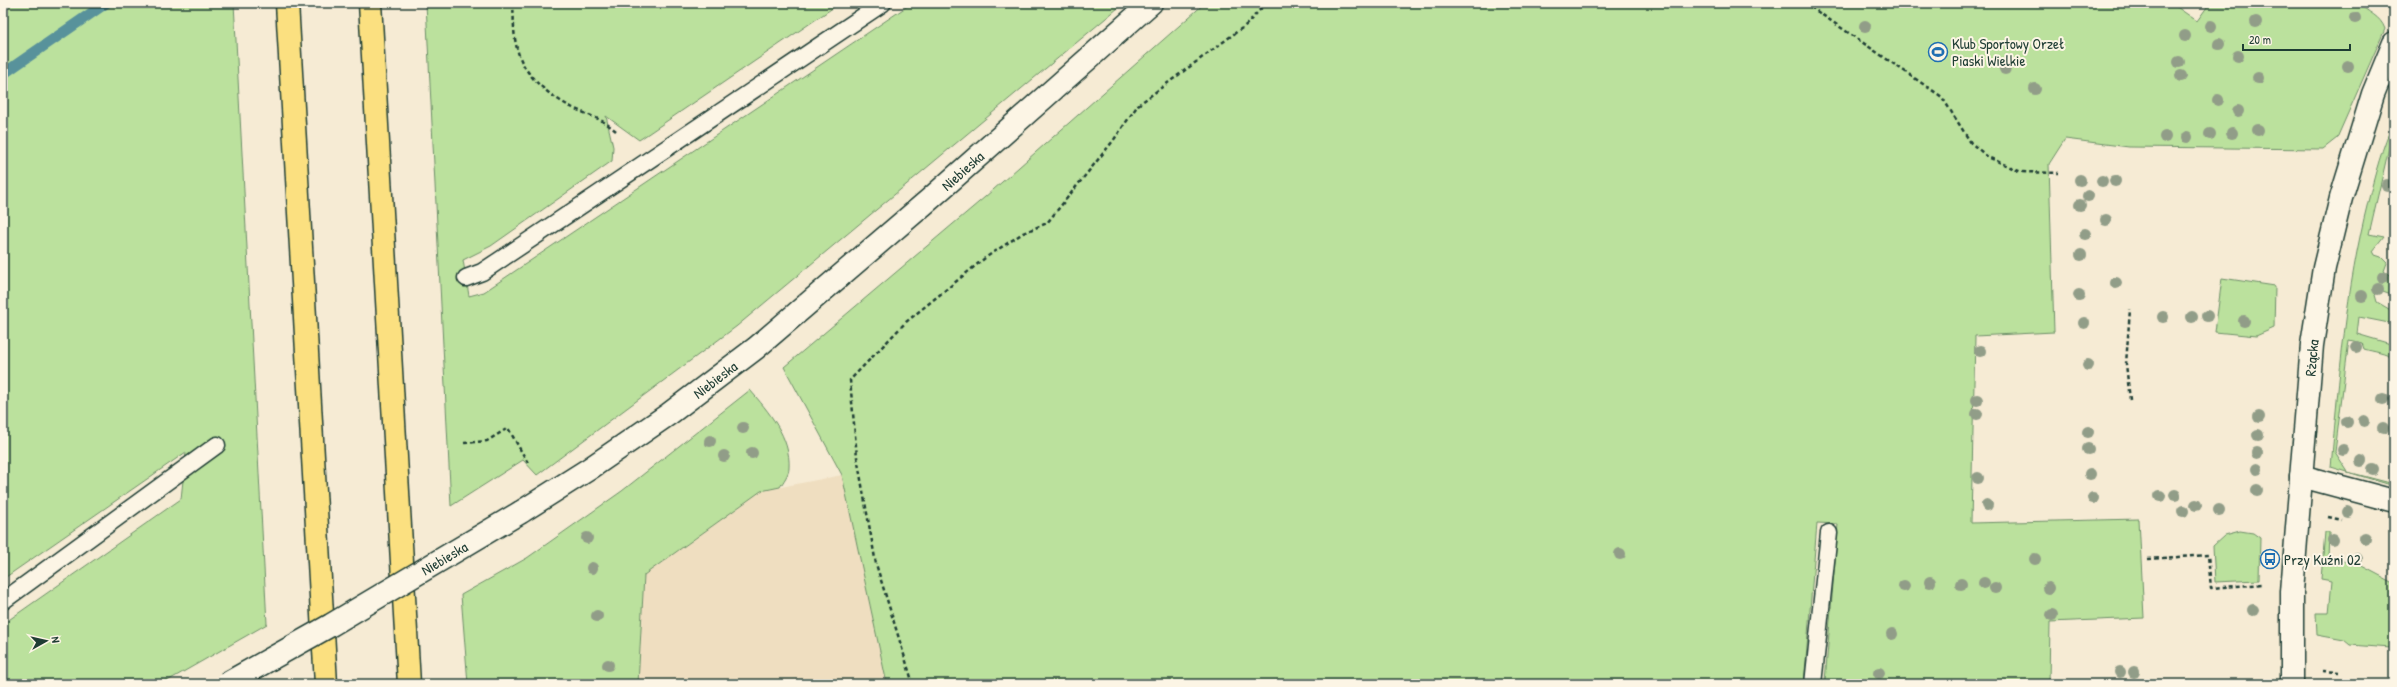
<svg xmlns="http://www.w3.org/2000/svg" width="2397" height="687" font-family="'Patrick Hand',sans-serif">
<rect width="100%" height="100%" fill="#f6ebd4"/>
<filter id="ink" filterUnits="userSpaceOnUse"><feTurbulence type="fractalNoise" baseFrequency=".025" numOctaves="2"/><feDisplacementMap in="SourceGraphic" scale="8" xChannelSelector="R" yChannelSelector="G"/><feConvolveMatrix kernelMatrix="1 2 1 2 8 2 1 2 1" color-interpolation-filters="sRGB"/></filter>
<g filter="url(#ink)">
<path fill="#efdec0" d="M842 475 887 684H638L644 575 761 491Z"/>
<path fill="#bbe19d" stroke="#6d8f68" d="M3 3H234L267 624 162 684H3V624L181 499 186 452 3 579Z
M426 3H840L639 140 606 116 613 147 612 161 491 246 463 260 469 296 484 292 912 3H1124L737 326 537 475 523 460 451 506Z
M1205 3H2171L2197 21 2210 3H2358C2368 13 2380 15 2385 29L2337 138 2323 149 2129 147 2065 139 2049 164 2054 332 1975 336 1971 523 2139 519 2144 618 2050 622 2049 684H1865L1825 681 1838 524 1817 523 1804 684H887L842 475 784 367 985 197Z
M2394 121V133L2391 139 2369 234 2384 237 2373 251 2375 255 2381 257 2387 263 2384 271 2394 279V295L2380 290 2375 295 2377 302 2394 312V324L2359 317 2357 334 2394 345V359C2386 353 2374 352 2364 349L2362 343 2349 340 2335 452 2348 472 2394 484V486L2331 467C2339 377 2346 289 2368 202 2375 174 2382 147 2394 121Z
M2222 278 2275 286 2274 328 2256 336 2215 332Z
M750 390C768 411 791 437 789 468 789 474 783 482 780 487L761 491 644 575 638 684H468L461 595 527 558 622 491Z
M2240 531 2253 533 2260 538 2259 580 2215 582 2213 546 2225 535Z
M2325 532H2329L2328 559 2356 563 2394 583V642H2391V648L2350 645 2344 640 2317 635 2316 613H2329L2332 581 2321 579Z"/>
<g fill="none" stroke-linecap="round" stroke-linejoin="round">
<path stroke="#59929b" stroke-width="11" d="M3 74 106 3"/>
<g stroke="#1f3d34" stroke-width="19">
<path id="lane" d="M466 278 482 272 883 3
M3 601 217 445
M1813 684 1829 533"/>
</g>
<g stroke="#1f3d34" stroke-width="25">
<path id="street" d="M2301 476 2394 501"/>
</g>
<g stroke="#1f3d34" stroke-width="25">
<g id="secondary">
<path id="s1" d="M521 512 589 469 669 414 756 348 930 199 1151 3"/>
<path id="s2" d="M2292 684V592L2297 527 2312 345 2324 268 2341 198 2373 94 2394 43"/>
</g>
</g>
<g stroke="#1f3d34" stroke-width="25">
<path id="highway" d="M287 3 326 684
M370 3 409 684"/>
</g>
<path stroke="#1f3d34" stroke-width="2.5" stroke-dasharray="4 3" stroke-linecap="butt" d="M513 3C514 19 513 37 518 52 525 77 551 97 573 108 590 116 601 118 616 131
M1805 3 1942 97 1971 143 1988 157 2021 172 2059 173
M2130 400 2126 364 2130 309
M464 443 487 441 508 428 528 463
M2328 517 2342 520
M2148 559 2208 555 2211 588 2263 584
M2391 661H2394
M2322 671 2339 672
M913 684 876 564 857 457 850 380 906 322 985 258 1023 233 1047 223 1113 141 1138 105 1246 25 1266 3"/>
<use href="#lane" stroke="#fcf5e5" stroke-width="16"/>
<use href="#street" stroke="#fcf5e5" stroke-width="22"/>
<use href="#secondary" stroke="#fcf5e5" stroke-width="22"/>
<use href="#highway" stroke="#fbe080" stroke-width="22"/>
<g stroke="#1f3d34" stroke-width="25" stroke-linecap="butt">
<g id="secondary-bridge">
<path id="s3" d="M226 684 331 625 521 512"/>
</g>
</g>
<use href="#secondary-bridge" stroke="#fcf5e5" stroke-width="22"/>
</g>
<g fill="#919d88">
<circle cx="2355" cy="18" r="6"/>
<circle cx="2256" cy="22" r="6"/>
<circle cx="1865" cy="26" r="6"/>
<circle cx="2211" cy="26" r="6"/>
<circle cx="2185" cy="36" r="6"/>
<circle cx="2219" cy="44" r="6"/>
<circle cx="2238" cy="56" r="6"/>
<circle cx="2179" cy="62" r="6"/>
<circle cx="2348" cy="66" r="6"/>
<circle cx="2005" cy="69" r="6"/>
<circle cx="2181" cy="76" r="6"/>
<circle cx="2258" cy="78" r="6"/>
<circle cx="2035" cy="89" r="6"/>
<circle cx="2218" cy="100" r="6"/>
<circle cx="2238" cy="111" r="6"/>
<circle cx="2258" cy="130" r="6"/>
<circle cx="2232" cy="133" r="6"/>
<circle cx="2210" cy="134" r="6"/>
<circle cx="2165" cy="137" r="6"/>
<circle cx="2187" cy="137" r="6"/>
<circle cx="2080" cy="180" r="6"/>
<circle cx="2102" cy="181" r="6"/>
<circle cx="2115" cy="181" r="6"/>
<circle cx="2387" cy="185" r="6"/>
<circle cx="2088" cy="196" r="6"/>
<circle cx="2080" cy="205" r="6"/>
<circle cx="2106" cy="220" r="6"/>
<circle cx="2085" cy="234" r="6"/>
<circle cx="2081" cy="255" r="6"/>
<circle cx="2383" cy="278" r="6"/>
<circle cx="2116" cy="283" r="6"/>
<circle cx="2378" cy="289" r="6"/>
<circle cx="2079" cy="295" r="6"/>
<circle cx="2362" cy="296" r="6"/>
<circle cx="2207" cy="316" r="6"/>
<circle cx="2163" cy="317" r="6"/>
<circle cx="2192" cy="317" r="6"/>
<circle cx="2244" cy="321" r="6"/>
<circle cx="2084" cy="323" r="6"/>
<circle cx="2356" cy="347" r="6"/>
<circle cx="1980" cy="351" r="6"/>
<circle cx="2088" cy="365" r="6"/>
<circle cx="2383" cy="399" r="6"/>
<circle cx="1977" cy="400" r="6"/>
<circle cx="1977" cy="414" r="6"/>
<circle cx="2259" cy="417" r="6"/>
<circle cx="2364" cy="421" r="6"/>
<circle cx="2347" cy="422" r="6"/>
<circle cx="743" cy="428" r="6"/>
<circle cx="2383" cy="428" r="6"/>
<circle cx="2088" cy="432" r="6"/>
<circle cx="2258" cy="435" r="6"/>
<circle cx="710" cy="441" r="6"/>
<circle cx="2088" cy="449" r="6"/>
<circle cx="2343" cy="450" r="6"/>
<circle cx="752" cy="453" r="6"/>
<circle cx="2257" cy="453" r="6"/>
<circle cx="724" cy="456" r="6"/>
<circle cx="2361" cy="461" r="6"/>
<circle cx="2257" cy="469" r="6"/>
<circle cx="2373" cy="470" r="6"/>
<circle cx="2090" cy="474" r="6"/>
<circle cx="1978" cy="478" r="6"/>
<circle cx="2257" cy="490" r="6"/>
<circle cx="2175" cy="495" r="6"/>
<circle cx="2160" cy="496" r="6"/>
<circle cx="2093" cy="498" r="6"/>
<circle cx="1987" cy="505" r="6"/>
<circle cx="2196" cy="505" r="6"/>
<circle cx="2219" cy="510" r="6"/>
<circle cx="2183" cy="511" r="6"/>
<circle cx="2348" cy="512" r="6"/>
<circle cx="587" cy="538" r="6"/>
<circle cx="2365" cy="538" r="6"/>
<circle cx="2333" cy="540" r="6"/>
<circle cx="1620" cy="554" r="6"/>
<circle cx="2035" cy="559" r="6"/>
<circle cx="2357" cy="559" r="6"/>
<circle cx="592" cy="568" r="6"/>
<circle cx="1930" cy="582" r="6"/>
<circle cx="1984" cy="583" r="6"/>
<circle cx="1961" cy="584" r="6"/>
<circle cx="1904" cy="586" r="6"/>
<circle cx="1995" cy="588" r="6"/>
<circle cx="2048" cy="588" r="6"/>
<circle cx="2253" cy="610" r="6"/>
<circle cx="2052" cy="615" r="6"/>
<circle cx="597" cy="616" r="6"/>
<circle cx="1892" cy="634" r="6"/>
<circle cx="608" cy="665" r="6"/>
<circle cx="2120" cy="672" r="6"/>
<circle cx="2134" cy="672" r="6"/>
<circle cx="1879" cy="673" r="6"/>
</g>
</g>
<defs>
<g id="stadium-ring" transform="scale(1)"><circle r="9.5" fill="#fcf5e5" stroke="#1f6fb2" stroke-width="1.5"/><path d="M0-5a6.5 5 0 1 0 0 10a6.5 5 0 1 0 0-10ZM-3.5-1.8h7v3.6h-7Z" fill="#1f6fb2"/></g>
<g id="bus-ring" transform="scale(1)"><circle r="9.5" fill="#fcf5e5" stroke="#1f6fb2" stroke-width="1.5"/><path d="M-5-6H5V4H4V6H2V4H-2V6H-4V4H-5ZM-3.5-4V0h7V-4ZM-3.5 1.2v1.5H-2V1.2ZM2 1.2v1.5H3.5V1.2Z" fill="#1f6fb2"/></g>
</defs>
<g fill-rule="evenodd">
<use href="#stadium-ring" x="1938" y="52"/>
<use href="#bus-ring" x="2270" y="559"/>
</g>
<g text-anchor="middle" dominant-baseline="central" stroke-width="4" stroke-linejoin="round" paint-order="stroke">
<g font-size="15" fill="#1f3d34" stroke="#fcf5e5" text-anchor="start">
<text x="1952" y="43">Klub Sportowy Orzeł<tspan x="1952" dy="17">Piaski Wielkie</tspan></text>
<text x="2284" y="559">Przy Kuźni 02</text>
</g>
<g font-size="15" fill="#1f3d34" stroke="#fcf5e5">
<text stroke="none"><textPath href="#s1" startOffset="559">Niebieska</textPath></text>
<text stroke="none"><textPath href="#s2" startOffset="327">Rżącka</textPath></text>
<text stroke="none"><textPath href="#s1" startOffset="235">Niebieska</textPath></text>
<text stroke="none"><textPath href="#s3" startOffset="252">Niebieska</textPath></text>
</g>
</g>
<rect width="2397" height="687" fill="none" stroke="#fcf5e5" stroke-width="16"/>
<rect x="8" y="8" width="2381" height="671" fill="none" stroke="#1f3d34" stroke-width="1.5" filter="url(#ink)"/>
<g transform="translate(46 641) rotate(82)" stroke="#fcf5e5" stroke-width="3" paint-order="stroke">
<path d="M0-3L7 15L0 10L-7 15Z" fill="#1f3d34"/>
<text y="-6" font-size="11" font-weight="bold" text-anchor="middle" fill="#1f3d34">N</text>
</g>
<path d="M2243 44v6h107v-6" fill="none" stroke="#1f3d34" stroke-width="2"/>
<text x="2249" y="44" font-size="12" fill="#1f3d34" stroke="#fcf5e5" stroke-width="3" paint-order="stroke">20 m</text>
</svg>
